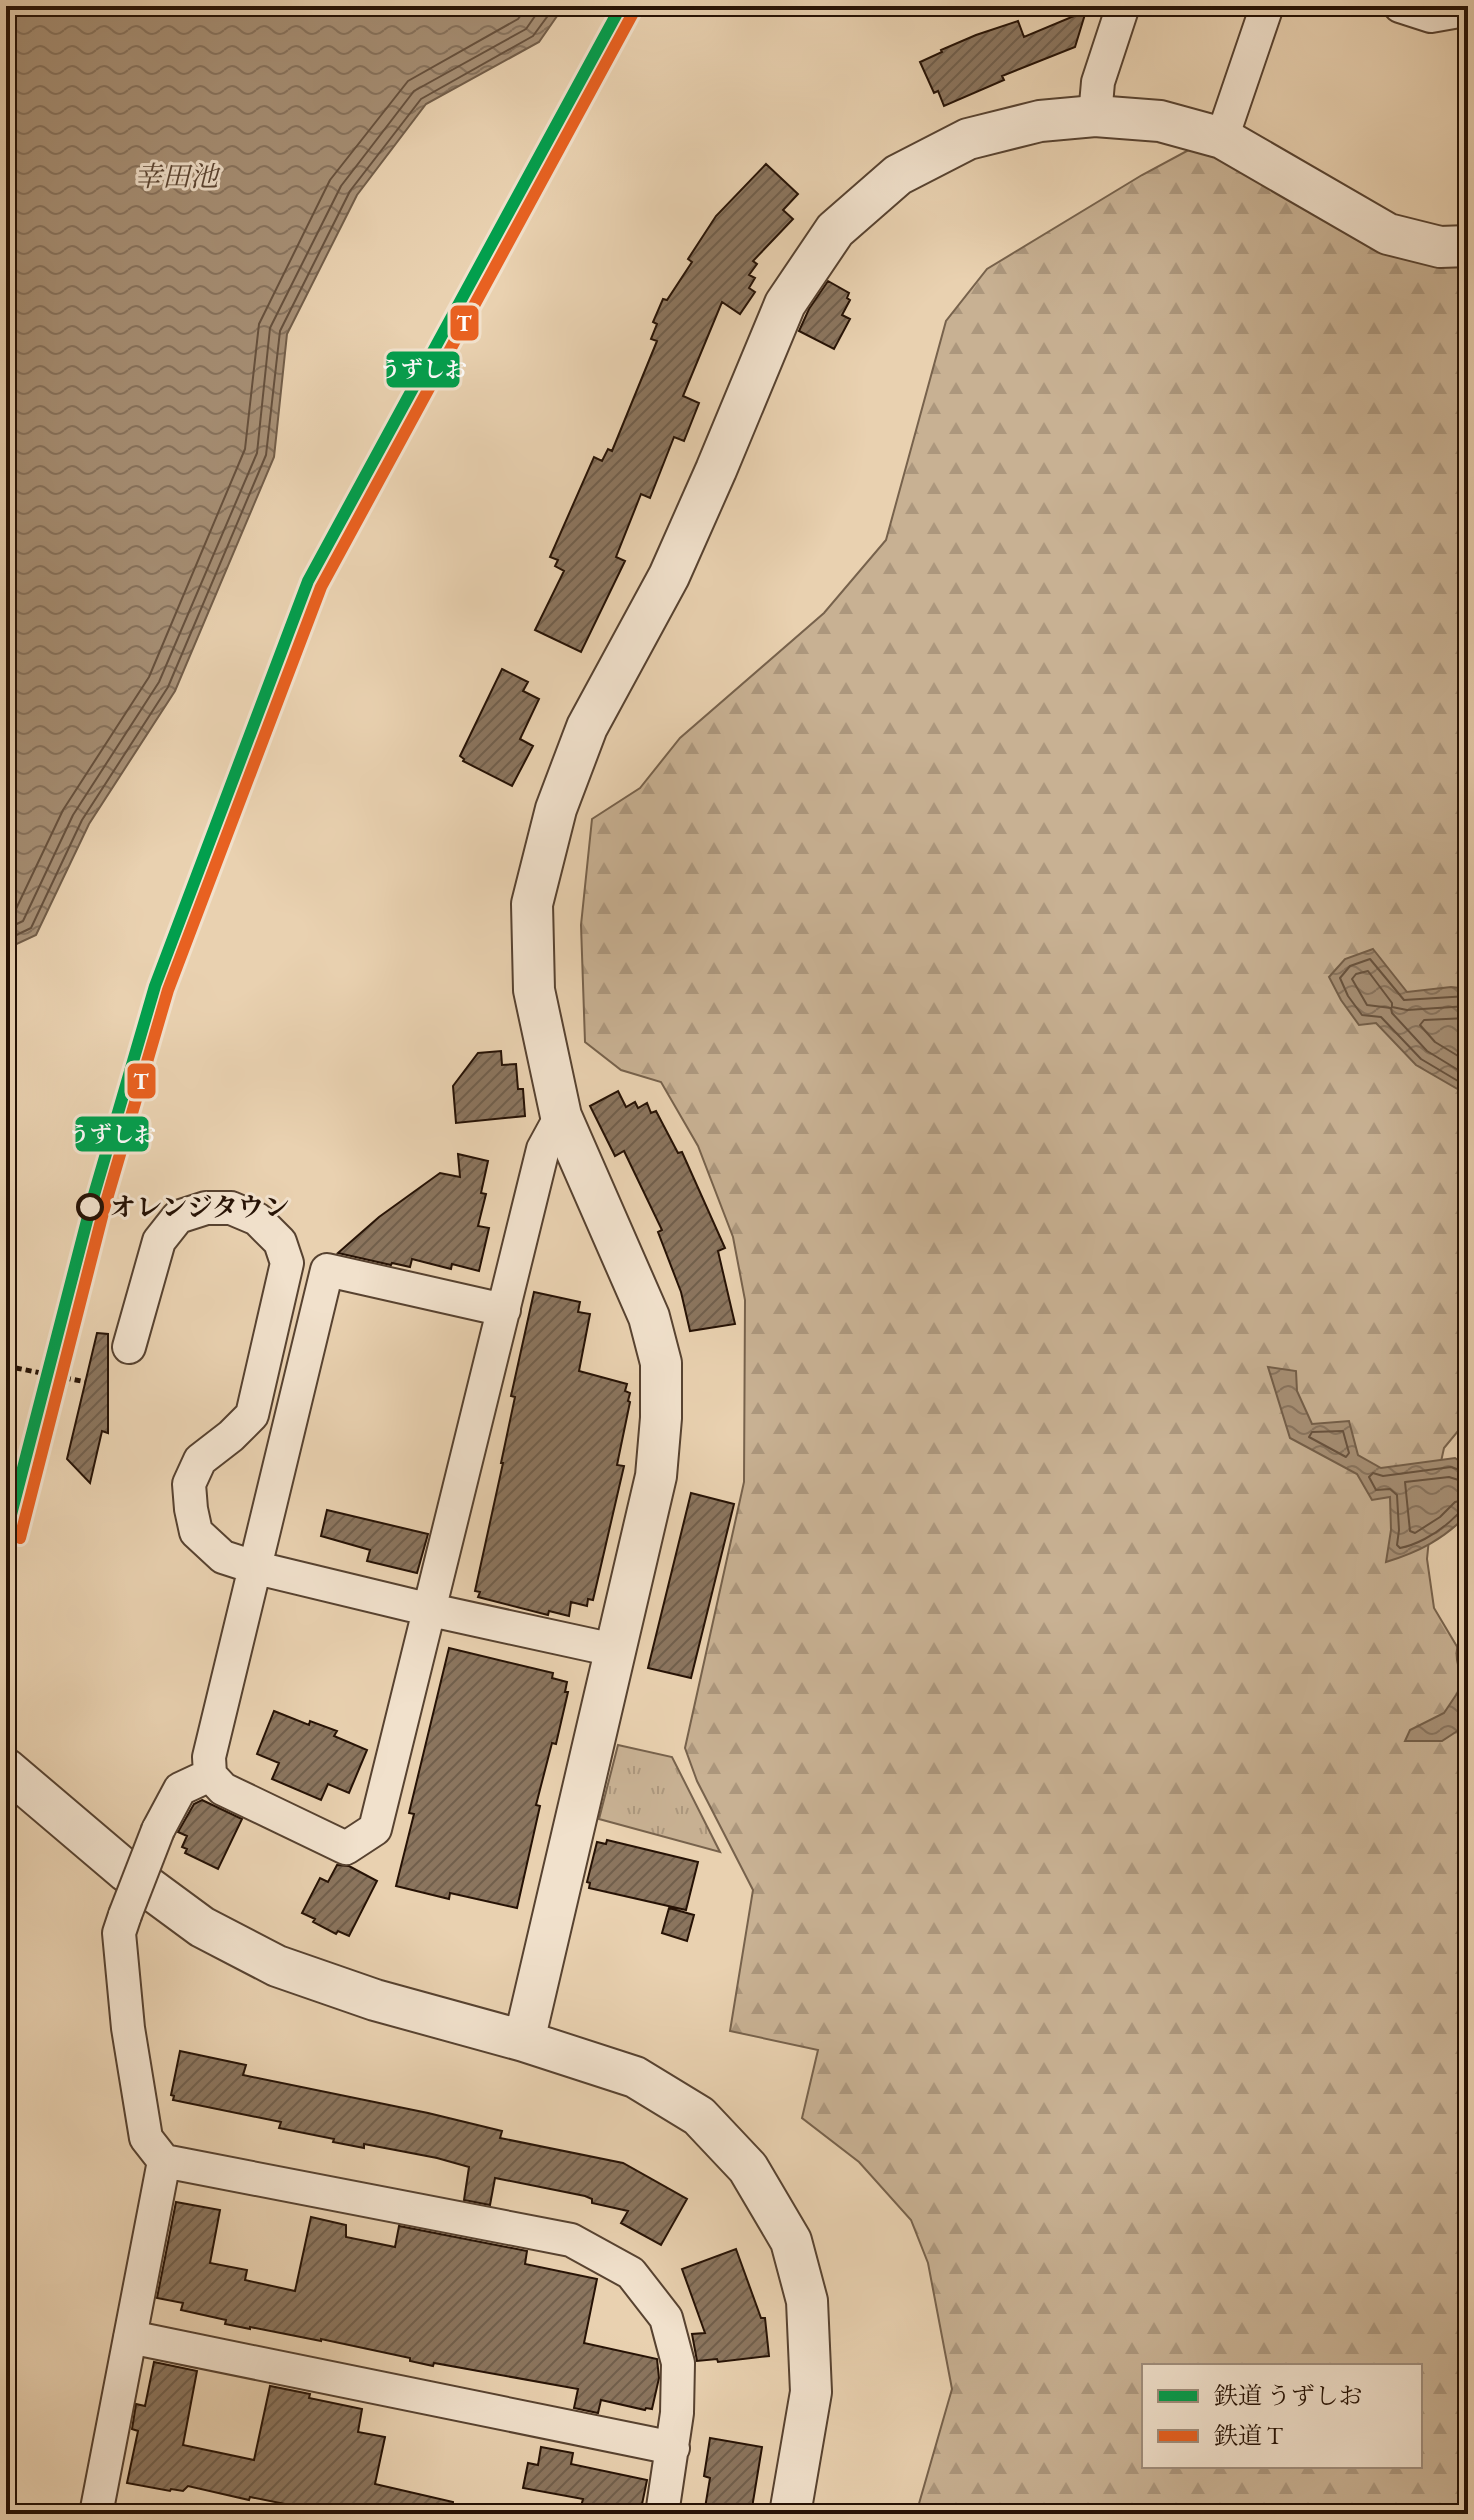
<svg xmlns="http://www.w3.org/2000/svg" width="1474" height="2520" font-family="'EB Garamond','Noto Serif JP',serif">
<defs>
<pattern id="forest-firs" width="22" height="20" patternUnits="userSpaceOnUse" patternTransform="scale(2)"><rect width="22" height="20" fill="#c8b193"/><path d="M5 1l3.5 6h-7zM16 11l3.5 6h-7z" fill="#ac977d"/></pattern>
<pattern id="park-tufts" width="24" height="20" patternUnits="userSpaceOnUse" patternTransform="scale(2)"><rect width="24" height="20" fill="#c8b193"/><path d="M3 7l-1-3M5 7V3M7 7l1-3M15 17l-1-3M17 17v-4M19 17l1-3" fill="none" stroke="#ac977d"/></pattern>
<pattern id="water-waves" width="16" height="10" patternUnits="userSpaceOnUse" patternTransform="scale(2)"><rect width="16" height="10" fill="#a79076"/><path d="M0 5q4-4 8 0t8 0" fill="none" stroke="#88745f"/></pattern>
<pattern id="building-hatch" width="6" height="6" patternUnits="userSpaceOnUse" patternTransform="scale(2)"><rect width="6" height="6" fill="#8b755e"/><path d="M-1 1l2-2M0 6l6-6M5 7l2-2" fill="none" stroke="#715f4c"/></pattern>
</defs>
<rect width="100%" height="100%" fill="#e9d1b0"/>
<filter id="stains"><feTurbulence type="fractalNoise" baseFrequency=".0025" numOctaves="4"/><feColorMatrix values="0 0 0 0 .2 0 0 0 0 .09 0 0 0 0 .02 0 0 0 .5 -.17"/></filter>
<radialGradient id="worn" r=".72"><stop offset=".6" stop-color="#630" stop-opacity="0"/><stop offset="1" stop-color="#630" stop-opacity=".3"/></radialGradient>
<path fill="url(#forest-firs)" stroke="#77624c" stroke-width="2" fill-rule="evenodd" d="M1198 145 1368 246 1468 265V1419L1444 1448 1433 1498 1427 1559 1434 1608 1468 1665V2514H916L952 2389 928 2263 911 2220 859 2162 802 2118 818 2050 730 2031 753 1890 697 1781 685 1748 744 1482 745 1300 733 1237 698 1146 661 1082 621 1070 585 1042 581 925 592 819 640 788 680 738 824 613 886 540 946 321 987 269 1142 175ZM1144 2366H1420V2466H1144Z"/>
<path fill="url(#park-tufts)" stroke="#77624c" stroke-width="2" d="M618 1745 672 1757 720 1852 599 1819Z"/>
<path fill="url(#water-waves)" stroke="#735e49" stroke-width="2" d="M6 6H564L539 42 426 104 357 195 287 334 274 457 175 691 89 824 36 935 6 949Z
M1373 949 1407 992 1451 987 1468 989V1095L1416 1065 1376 1023 1359 1025 1341 1000 1329 977 1345 959Z
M1268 1367 1296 1371 1297 1391 1312 1424 1349 1421 1358 1455 1381 1468 1455 1458 1468 1467V1514C1444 1539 1419 1552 1386 1562L1391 1530 1390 1497 1372 1500 1357 1474 1290 1438Z
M1468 1623V1724L1442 1741H1405L1410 1730 1444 1713 1464 1683C1454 1659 1453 1646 1468 1623Z"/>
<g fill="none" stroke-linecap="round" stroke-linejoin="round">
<path stroke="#66513e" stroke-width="2" d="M6 916 15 911 63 810 149 677 245 449 259 324 330 180 408 81 518 19 528 6
M6 929 23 921 73 815 159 682 257 453 270 328 341 186 414 91 526 29 542 6
M6 940 31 928 82 820 168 687 266 455 280 331 350 191 421 99 533 36 555 6
M1468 996 1404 1000 1370 959 1350 966 1340 978 1348 996 1362 1015 1381 1017 1421 1059 1468 1087
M1468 1006 1407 1010 1392 1007V1003L1368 971 1356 974 1352 979 1367 1005 1391 1008 1392 1013 1427 1051 1468 1076
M1468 1018 1424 1020 1420 1025 1435 1042 1468 1062
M1343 1431 1349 1453 1346 1457 1309 1437 1312 1432Z
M1468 1473 1451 1467 1383 1476 1373 1473 1369 1477 1376 1490 1390 1489 1397 1495 1399 1530 1397 1545 1400 1548C1416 1545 1434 1535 1447 1524 1455 1518 1458 1511 1468 1509
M1468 1483 1449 1477 1405 1482 1410 1531 1415 1533 1440 1517 1455 1502 1468 1499"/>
</g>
<path fill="url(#building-hatch)" stroke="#261205" stroke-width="2" d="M1086 11 1075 47 1002 76 1004 80 944 106 938 91 934 93 920 62 942 52 941 50 976 35 1018 21 1024 37Z
M766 164 798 194 783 210 793 219 753 261 757 264 749 275 755 278 749 288 755 292 740 314 722 302 683 396 699 403 684 441 674 437 650 498 641 494 616 557 625 561 581 652 535 630 564 571 555 566 558 560 550 557 594 457 602 461 608 449 612 451 657 341 651 339 657 324 653 322 663 299 667 300 692 262 688 259 716 216Z
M828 281 849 293 847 298 850 300 842 315 850 319 834 349 799 331 809 309Z
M502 669 528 682 523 691 539 699 520 739 533 746 512 786 463 761 464 759 460 756Z
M501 1051 502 1065 516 1064 518 1089H523L525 1116 456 1123 453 1086 478 1053Z
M618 1091 626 1107 635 1102 638 1108 647 1103 651 1113 656 1111 678 1153 682 1152 725 1248 718 1251 735 1324 690 1331 681 1292 658 1232 662 1230 624 1151 615 1156 590 1106Z
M458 1154 488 1161 481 1193 486 1194 478 1226 489 1228 479 1271 452 1264 451 1269 412 1259 410 1267 392 1263 391 1265 338 1253 379 1217 440 1173 460 1177Z
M534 1292 580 1302 578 1312 590 1314 579 1371 627 1384 625 1391 630 1393 628 1401 630 1402 617 1465 624 1466 593 1600 588 1599 587 1606 571 1602 569 1616 549 1611 548 1615 478 1597 480 1592 475 1591 503 1463H501L515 1397 511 1396Z
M97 1333 108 1334V1433L102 1431 90 1483 67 1459Z
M691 1493 734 1504 691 1678 648 1668Z
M327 1510 428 1534 417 1573 367 1561 370 1550 321 1536Z
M449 1648 553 1673 552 1678 567 1682 565 1692H568L556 1744 552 1743 536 1805 540 1806 517 1908 450 1893 449 1899 396 1886 414 1814 409 1813Z
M274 1711 309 1725 310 1721 337 1731 334 1736 367 1750 349 1793 328 1784 321 1800 272 1779 279 1763 257 1754Z
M202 1800 242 1819 218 1869 185 1853 187 1849 182 1847 187 1836 178 1832 194 1804Z
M607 1840 698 1862 686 1910 589 1888 590 1883 587 1882 597 1842 606 1844Z
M337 1865 349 1866 377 1881 349 1936 338 1931 336 1934 313 1922 315 1919 302 1913 320 1878 328 1882Z
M669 1908 694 1915 687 1941 662 1933Z
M180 2051 246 2065 243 2075 428 2113 502 2131 500 2138 623 2163 687 2199 661 2245 621 2223 628 2211 592 2203V2199L585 2196 495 2178 490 2205 464 2200 469 2167 437 2158 364 2144V2148L333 2142 334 2139 279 2128 281 2122 173 2100 174 2096 171 2095Z
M176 2202 220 2210 210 2263 247 2270 245 2280 295 2291 311 2217 346 2225V2237L395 2247 399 2226 527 2251 525 2264 597 2279 584 2343 657 2359 659 2378 652 2409 646 2408 645 2410 601 2400 598 2413 574 2408 578 2389 434 2363 433 2366 410 2361V2358L321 2339V2341L250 2327V2329L225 2324 226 2320 181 2310 183 2303 157 2298Z
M736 2249 761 2318H765L769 2356 718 2362 717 2359 697 2361 692 2334 705 2333 682 2269Z
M154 2362 197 2371 183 2445 254 2460 270 2386 310 2394 309 2398 362 2409 358 2432 385 2437 375 2484 453 2502 452 2514H304L305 2508 250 2497 249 2500 188 2486 183 2491 171 2489 170 2491 127 2483 138 2431 132 2429 136 2404 145 2406Z
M710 2438 762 2447 751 2514H704L710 2478 704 2476Z
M541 2447 573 2453 571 2464 647 2480 640 2514H579L583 2499 523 2488 528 2463 538 2465Z"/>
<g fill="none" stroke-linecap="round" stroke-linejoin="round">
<g stroke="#574230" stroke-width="36">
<path id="minor" d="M1400 6 1431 16 1465 10 1468 7
M1095 116 1098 82 1123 6
M1222 138 1267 6
M504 1310 327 1270 209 1757 210 1775 223 1789 346 1848 375 1829 543 1149 561 1116
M129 1347 159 1241 178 1217 206 1208H231L257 1219 280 1242 287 1263 252 1415 231 1436 200 1460 189 1484 191 1509 196 1532 223 1557 257 1568 431 1610 614 1650
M158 1830 180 1789 210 1775
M125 1915 119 1933 128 2028 146 2138 164 2161 571 2240 631 2273 666 2318 678 2363 677 2413 662 2514
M130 2337 673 2448
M96 2514 164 2161"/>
</g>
<g stroke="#574230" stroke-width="44">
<path id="tertiary" d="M6 1769 126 1871 202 1927 277 1966 375 2000 524 2041 635 2077 699 2116 748 2168 791 2241 807 2301 811 2392 790 2514
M524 2041 656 1476 661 1418V1363L649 1317 561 1116 534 990 532 904 556 809 587 727 669 576 716 470 785 304 835 230 898 175 968 139 1040 121 1095 116 1160 121 1222 138 1388 234 1440 247 1468 246"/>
</g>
<path stroke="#261205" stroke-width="5" stroke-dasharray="6 4" stroke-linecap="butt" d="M6 1366 86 1382"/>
<use href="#minor" stroke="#f1e1cc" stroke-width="32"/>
<use href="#tertiary" stroke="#f1e1cc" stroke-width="40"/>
<g stroke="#574230" stroke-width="36" stroke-linecap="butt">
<path id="minor-bridge" d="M125 1915 158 1830"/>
</g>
<use href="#minor-bridge" stroke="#f1e1cc" stroke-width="32"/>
<g stroke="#f1e1cc" stroke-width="18">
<path id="rail-1" d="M6 1534 91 1205 155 986 308 581 621 6"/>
</g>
<g stroke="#f1e1cc" stroke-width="18">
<path id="rail-2" d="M20 1538 104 1209 168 990 321 587 633 13"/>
</g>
<use href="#rail-1" stroke="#029f4d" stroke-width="12"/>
<use href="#rail-2" stroke="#e86121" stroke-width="12"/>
</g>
<circle fill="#f1e1cc" stroke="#261205" stroke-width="4" cx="90" cy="1207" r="12"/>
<g text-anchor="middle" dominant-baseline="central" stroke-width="6" stroke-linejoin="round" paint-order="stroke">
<g font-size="26" font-weight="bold" fill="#261205" stroke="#f1e1cc" text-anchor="start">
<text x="110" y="1207">オレンジタウン</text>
</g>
<g font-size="28" font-style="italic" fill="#5a4432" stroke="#f1e1cc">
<text x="176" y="176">幸田池</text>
</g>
</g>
<g stroke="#f1e1cc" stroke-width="3">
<rect x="449" y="304" width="31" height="38" rx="8" fill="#e86121"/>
<rect x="385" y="350" width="76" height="39" rx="8" fill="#029f4d"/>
<rect x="126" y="1062" width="31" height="38" rx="8" fill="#e86121"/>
<rect x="74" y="1115" width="76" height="38" rx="8" fill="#029f4d"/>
</g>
<g font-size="22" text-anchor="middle" font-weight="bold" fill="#fff">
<text x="464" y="331">T</text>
<text x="423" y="377">うずしお</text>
<text x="141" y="1089">T</text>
<text x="112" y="1142">うずしお</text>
</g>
<rect width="1474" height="2520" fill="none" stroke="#e9d1b0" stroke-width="32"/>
<rect x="8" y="8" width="1458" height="2504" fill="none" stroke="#261205" stroke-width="4"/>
<rect x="16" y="16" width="1442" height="2488" fill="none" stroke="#261205" stroke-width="2"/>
<rect x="1142" y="2364" width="280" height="104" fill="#f1e1cc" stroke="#a08e7c" stroke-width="2"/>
<rect x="1158" y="2390" width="40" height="12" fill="#029f4d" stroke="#a08e7c" stroke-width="2"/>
<text x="1214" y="2404" font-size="24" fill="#261205">鉄道 うずしお</text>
<rect x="1158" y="2430" width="40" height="12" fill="#e86121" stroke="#a08e7c" stroke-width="2"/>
<text x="1214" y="2444" font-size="24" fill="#261205">鉄道 T</text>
<rect width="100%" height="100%" filter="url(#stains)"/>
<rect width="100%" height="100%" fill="url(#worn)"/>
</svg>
